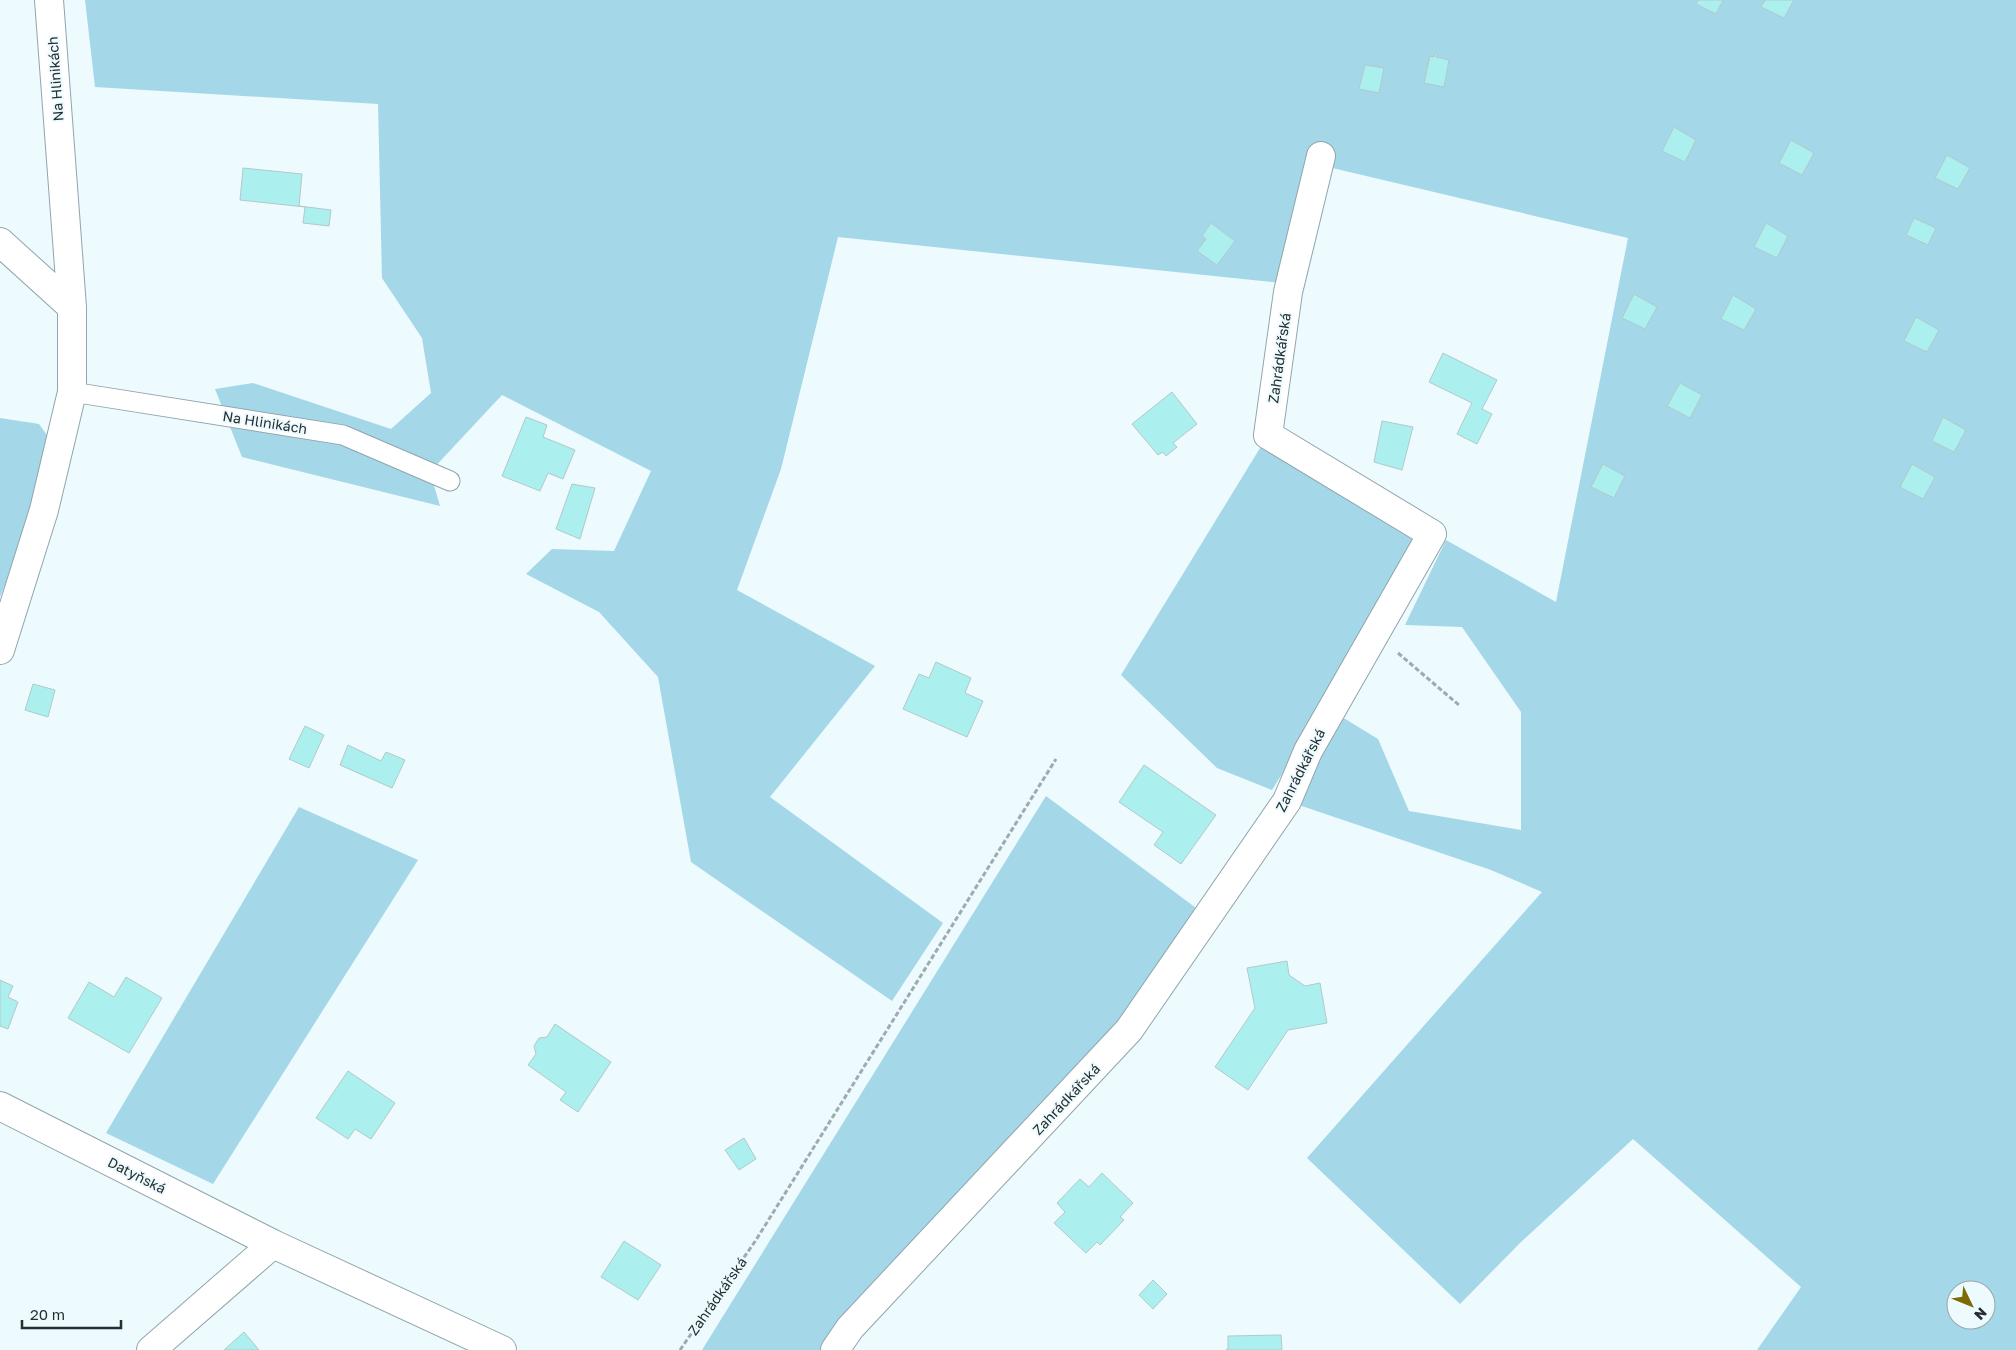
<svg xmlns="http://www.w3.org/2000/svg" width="2016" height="1350" font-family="'Golos Text',sans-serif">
<rect width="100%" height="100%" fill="#edfafe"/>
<path fill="#a4d7e8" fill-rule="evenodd" d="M85 0H2016V1350H1757L1801 1287 1633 1139 1521 1242 1460 1304 1307 1158 1542 892 1491 870 1287 801 1342 717 1378 739 1409 811 1521 830V712L1462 627 1405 625 1446 540 1556 602 1628 238 1307 162 1282 283 838 237 781 469 737 590 875 666 770 797 943 923 892 1001 691 862 658 677 599 612 526 574 552 549 614 551 651 471 502 395 430 472 440 506 242 457 215 389 253 383 391 429 431 393 422 338 382 278 378 104 95 87ZM1956 1290H1986V1320H1956Z
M0 418 39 424 59 452 0 597Z
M1268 435 1432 534 1272 790 1217 768 1121 675Z
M1046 796 1200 911 1119 1021 823 1350H702Z
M299 807 418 860 213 1184 106 1133Z"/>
<path fill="#acefef" stroke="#b2c9c9" d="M1698 0H1723L1716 14 1696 4Z
M1765 0H1794L1784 18 1761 7Z
M1435 52 1437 53 1436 57 1449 60 1444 87 1424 83 1430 56 1434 57Z
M1365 65 1384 68 1379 93 1359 89Z
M1674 127 1696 140 1685 162 1662 151Z
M1791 140 1814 153 1802 175 1779 163Z
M1947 155 1970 168 1958 189 1935 178Z
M243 168 302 174 299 206 331 210 329 226 303 223 305 207 240 200Z
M1914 218 1936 228 1928 245 1906 235Z
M1211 223 1235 241 1217 265 1197 251 1206 239 1202 236Z
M1766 223 1788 236 1777 258 1754 247Z
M1634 294 1657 307 1645 329 1622 318Z
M1733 295 1756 309 1744 330 1721 319Z
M1916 317 1939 330 1927 352 1904 341Z
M1443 353 1497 380 1482 409 1492 414 1477 444 1457 434 1472 403 1429 382Z
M1680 383 1702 395 1690 418 1667 406Z
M1172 392 1197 424 1173 443 1177 447 1166 456 1163 452 1158 455 1132 424Z
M526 417 547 425 543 437 575 450 563 479 548 473 540 491 502 476Z
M1943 417 1966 430 1954 452 1932 441Z
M1382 421 1413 427 1402 470 1374 462Z
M1603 464 1625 476 1614 498 1591 487Z
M1912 464 1935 477 1923 499 1900 487Z
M572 484 595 488 580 539 556 529Z
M936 662 971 678 965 693 983 701 967 737 903 709 919 674 929 678Z
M33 684 55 690 48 717 25 710Z
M305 726 324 735 309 768 289 759Z
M348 745 381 761 386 752 405 760 392 788 340 765Z
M1144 765 1216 815 1181 864 1154 845 1163 832 1119 802Z
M1287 961 1289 975 1305 986 1320 983 1327 1023 1288 1030 1248 1090 1215 1067 1255 1008 1247 968Z
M126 977 162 998 129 1053 68 1018 89 982 114 997Z
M0 980 13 986 8 997 18 1002 8 1029 0 1026Z
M555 1024 611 1062 578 1112 560 1100 566 1092 528 1065 536 1054 534 1046 539 1038 547 1037Z
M348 1071 395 1103 371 1139 355 1129 348 1139 316 1118Z
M744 1138 756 1159 739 1170 725 1150Z
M1102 1173 1133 1203 1120 1217 1124 1220 1100 1245 1097 1242 1086 1253 1054 1223 1065 1212 1057 1203 1080 1179 1089 1187Z
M624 1241 661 1265 638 1300 601 1277Z
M1153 1280 1167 1294 1153 1309 1139 1295Z
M244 1332 259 1350H224Z
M1281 1335 1282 1350H1226L1228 1348V1336Z"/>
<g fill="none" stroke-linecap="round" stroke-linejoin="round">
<g stroke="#90a5ac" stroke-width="21">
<path id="service" d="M72 392 343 435 450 481"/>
</g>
<g stroke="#90a5ac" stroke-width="30">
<path id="minor" d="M0 242 72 307
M0 650 44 510 72 392V307L49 0
M0 1106 273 1244 502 1350
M151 1350 273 1244
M835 1350 850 1328 1129 1030 1287 801 1308 751 1432 534 1268 435 1288 292 1321 156"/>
</g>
<path stroke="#9fabae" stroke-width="3" stroke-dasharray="5 2.5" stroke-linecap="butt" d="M1398 653 1460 706
M680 1350 756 1240 1056 759"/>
<use href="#service" stroke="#fff" stroke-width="19"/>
<use href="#minor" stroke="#fff" stroke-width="28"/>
</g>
<g text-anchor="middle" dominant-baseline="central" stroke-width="4" stroke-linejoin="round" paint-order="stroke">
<g font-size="14" fill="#252e31" stroke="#edfafe">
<text transform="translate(55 79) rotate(-94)">Na Hlinikách</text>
<text transform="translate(1279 358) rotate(-82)">Zahrádkářská</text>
<text transform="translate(265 422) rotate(9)">Na Hlinikách</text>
<text transform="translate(1300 770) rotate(-63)">Zahrádkářská</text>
<text transform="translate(1066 1099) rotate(-47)">Zahrádkářská</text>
<text transform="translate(137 1175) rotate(27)">Datyňská</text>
<text transform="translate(717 1296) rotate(-55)">Zahrádkářská</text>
</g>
</g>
<g transform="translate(1971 1305) rotate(133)"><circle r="24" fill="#edfafe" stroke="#9da8ac"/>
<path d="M0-4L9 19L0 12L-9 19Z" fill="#7e6b03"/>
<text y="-8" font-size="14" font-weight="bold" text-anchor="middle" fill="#252e31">N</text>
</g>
<path d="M22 1320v8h99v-8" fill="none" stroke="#252e31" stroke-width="2.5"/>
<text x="30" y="1320" font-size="15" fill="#252e31" stroke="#edfafe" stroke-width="4" paint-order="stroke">20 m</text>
</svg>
